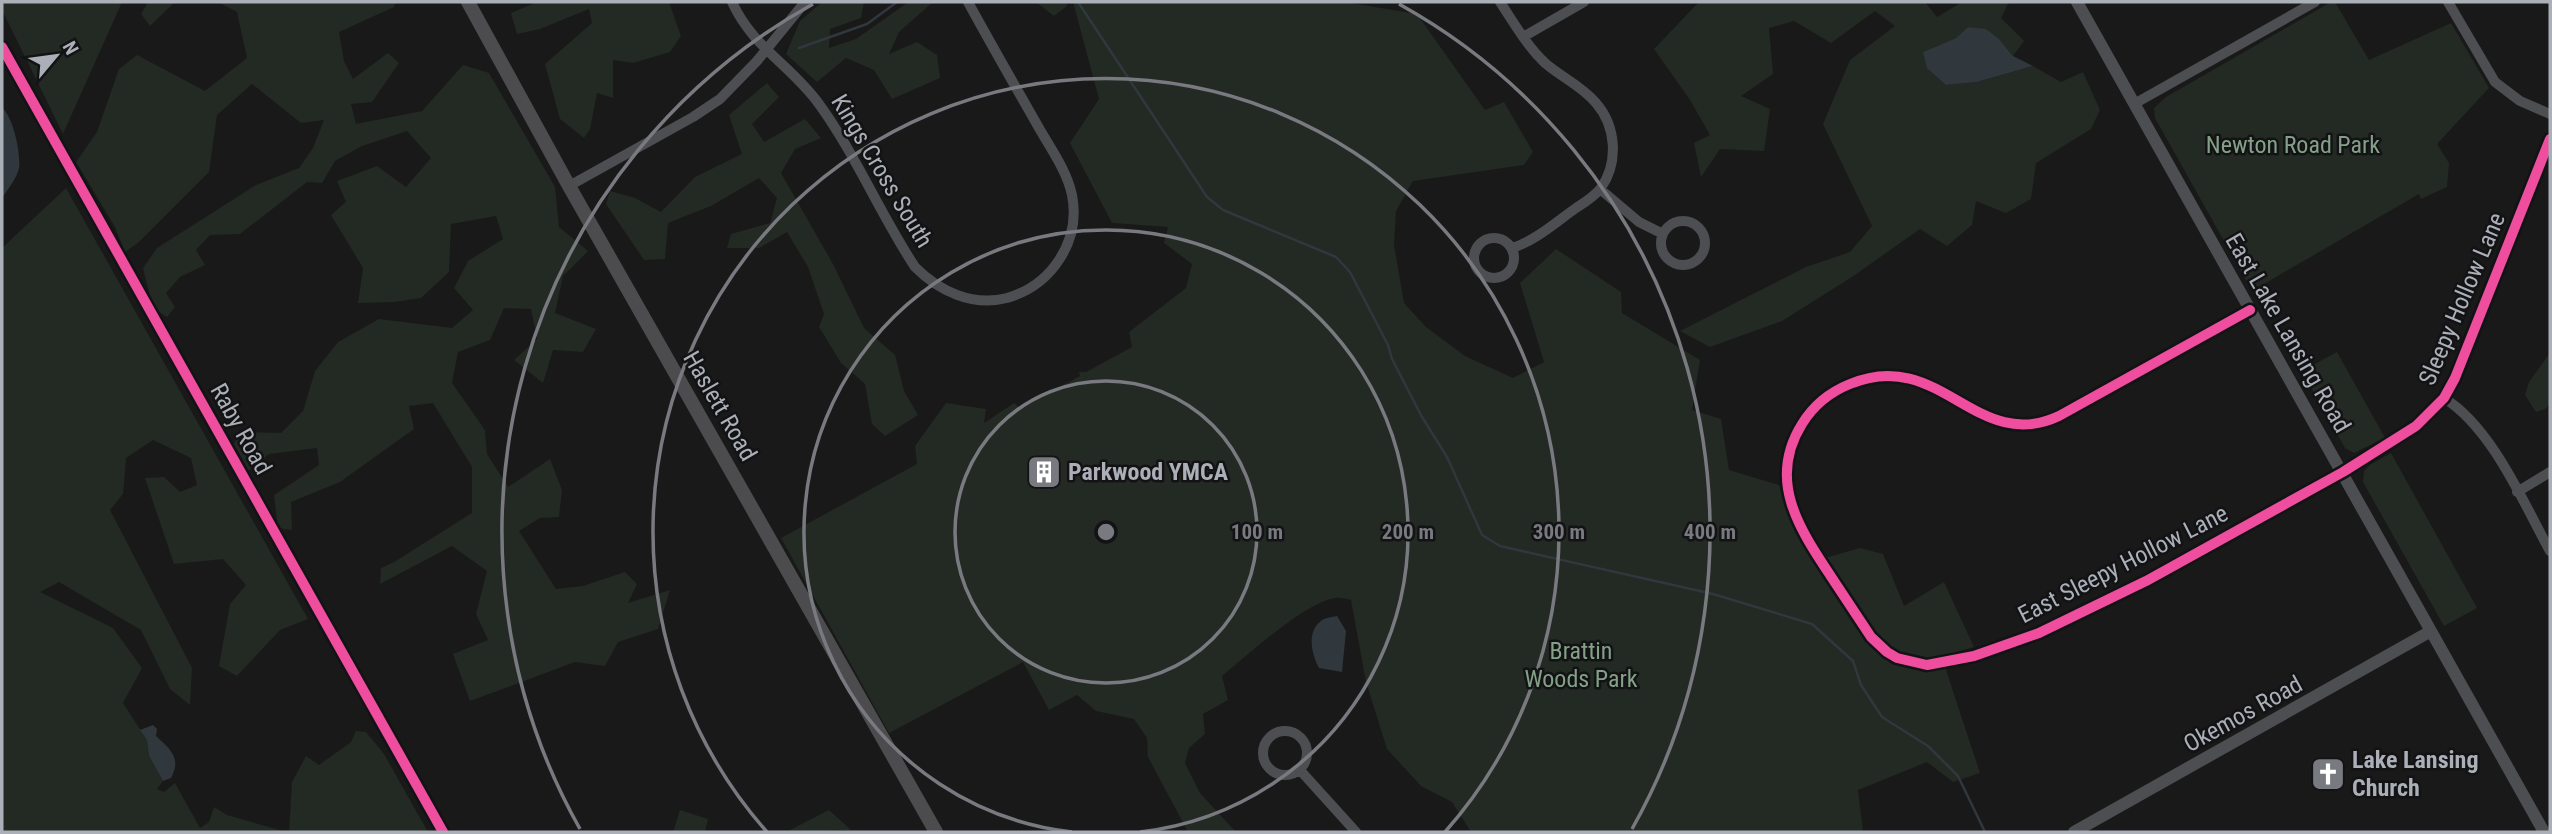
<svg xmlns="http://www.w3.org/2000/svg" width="2552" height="834" font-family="'Roboto Condensed',sans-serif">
<rect width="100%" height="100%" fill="#191919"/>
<path fill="#232923" d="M2 2H122L63 134 2 10Z
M148 2H175L150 26 141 14Z
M218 2H396L394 7 339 32 344 61 353 79 388 53 399 63 372 102 351 104 356 124 422 111 463 65 489 73 555 187 559 227 588 251 563 276 555 313 596 329 583 352 553 350 543 383 514 360 537 339 531 309 504 308 490 340 458 352 452 383 485 430 487 454 508 487 550 459 562 490 559 517 540 518 519 531 556 589 583 586 625 572 637 584 628 603 670 590 658 629 618 642 605 666 575 662 470 701 453 654 488 640 476 614 487 571 452 546 380 584 381 568 394 562 472 513V467L433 403 409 406 414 429 340 482 291 502 292 530 278 528 274 495 319 465 317 448 269 454 248 471 234 444 238 432 281 433 303 411 315 371 338 342 379 319 452 328 473 310 454 288 468 261 503 239 496 216 451 224 449 272 421 298 395 302 358 303 363 268 331 215 346 202 337 181 377 166 406 187 431 158 407 131 362 146 335 161 322 183 307 182 240 234 210 235 196 250 205 265 180 277 166 293 175 307 167 317 153 308 143 268 157 248 256 185 299 168 313 148 324 120 301 123 252 84 217 115 209 172 139 242 125 252 115 227 76 162 97 132 119 69 137 55 205 91 247 58 237 12Z
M537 2H669L681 36 670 52 633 63 613 60V98L597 93 590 129 584 138 560 119 545 64 592 23 589 9 540 29 517 34 511 13Z
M822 2H864L861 18 830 29 829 48 856 39 907 3 933 2 899 32 889 54 917 42 937 55 940 78 892 99 874 70 846 58 817 82 786 54 800 21Z
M1036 2H1067V6L1054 16Z
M1073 2H1345L1417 14 1485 110 1504 102 1533 152 1524 165 1413 181 1396 211 1394 245 1404 303 1426 327 1465 356 1513 378 1544 362 1520 283 1556 249 1621 292 1622 313 1700 360 1692 410 1721 419 1729 470 1779 485 1792 525 1814 561 1860 548 1883 554 1904 606 1944 582 1974 647 1944 656 1947 673 1980 773 1953 782 1927 762 1858 790 1863 832H1471L1452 802 1421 786 1387 749 1366 682 1351 600C1346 599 1340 597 1335 598 1304 603 1248 655 1222 676L1228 700 1203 714 1205 734 1189 748 1185 763 1200 793 1236 832H1188L1148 757 1147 738 1134 719 1096 711 1077 695 1049 710 1023 662 889 733 781 538 917 464 915 446 946 403 986 409 984 423 1014 403 1020 408 1080 376 1079 372H1086L1132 347 1129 332 1186 288 1192 264 1164 243 1168 227 1112 223 1070 143 1099 99Z
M1699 2H1925L1937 17 1962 2H2009L2001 18 2024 41 2013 56C1998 37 1992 30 1968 27L1956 38 1923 52 1946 85 1977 82 2033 66 2061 82 2083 72 2100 110 2091 129 2036 163 2031 199 2006 213 1976 201 1972 225 1947 246 1920 229 1852 277 1782 321 1710 347 1680 331 1806 267 1850 252 1872 226 1823 124 1850 60 1895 26 1875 11 1831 43 1794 21 1769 28 1773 74 1741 96 1770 109 1764 151 1720 149 1701 177 1694 143 1710 135 1690 100 1654 49Z
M2331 2H2335L2369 60 2451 23 2489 88 2437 144 2449 163 2447 187 2421 199 2419 194 2252 291 2155 118 2154 108 2166 97Z
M767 83 779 97 752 124 764 142 805 119 821 138 795 149 781 173 833 264 864 328 895 355 904 391 918 415 885 436 872 424 865 384 841 363 819 327 824 314 808 267 787 232 759 248H727L731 234 770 223 777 198 759 178 711 206 668 223 665 259 644 260 606 204 610 191 635 198 661 212 695 177 742 154 729 115Z
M66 188 308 619 280 630 237 676 219 666 230 604 246 585 223 559 174 564 145 478 164 477 180 492 197 485 191 458 153 440 126 458 123 494 110 510 192 668 190 705 170 689 141 630 59 582 40 592 113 628 142 668 123 703 147 740 149 756 163 781 157 789 164 792 175 783 200 828 209 822 214 807 227 815 286 832H2V248Z
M2337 352 2385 438 2354 453 2345 448 2302 371Z
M2550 353V404L2545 409 2536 412 2525 395 2529 382Z
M2391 453 2477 608 2444 626 2363 482 2364 471 2371 464Z
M356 731 366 732 384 754 428 832H289L292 782 306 756 319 765 351 742Z
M680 810 708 819 705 832H673Z
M829 810 851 830 786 832Z"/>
<path fill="#30373d" d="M1968 27 1986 29 1999 39 2013 56 2033 66 1977 82 1946 85 1927 68 1923 52 1956 38Z
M2 108C13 116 21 153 19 168 17 178 8 189 2 198Z
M1337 616 1346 631 1342 672 1319 668C1312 655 1306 632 1321 621 1324 618 1332 617 1337 616Z
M153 725 157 729 156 736C170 749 182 758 171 778L163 781 149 756 147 740 140 730Z"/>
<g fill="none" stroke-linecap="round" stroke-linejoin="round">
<path stroke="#30373d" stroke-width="2.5" d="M1078 2 1207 197 1223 210 1336 257 1350 272 1388 345 1392 359 1422 417 1447 457 1482 535 1500 546 1713 594 1812 624 1853 661 1861 685 1882 717 1928 746 1958 776 1985 832
M799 48 867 24 897 2"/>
<path stroke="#4d4e51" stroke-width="10" d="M732 2C753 48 791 65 819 104 856 155 880 214 915 267 939 291 972 307 1007 298 1052 285 1081 241 1072 195 1067 171 1051 149 1039 128 1015 86 991 44 968 2
M1500 2C1514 23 1527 46 1545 63 1561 77 1582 86 1596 103 1616 126 1619 162 1601 188 1595 196 1584 203 1576 208 1556 222 1535 241 1512 248
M2448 2 2495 82 2520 101 2550 114
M1523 37 1584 2
M2 47 443 832
M2134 104 2315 2
M569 186 693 117 720 99 757 61 805 2
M1600 189 1639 222 1663 234
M1661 243a22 22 0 1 1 44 0a22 22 0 1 1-44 0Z
M1474 258a20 20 0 1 1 40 0a20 20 0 1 1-40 0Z
M2250 310 2059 416C1976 455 1940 346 1850 384 1830 392 1813 406 1802 424 1767 480 1799 528 1830 575 1844 596 1858 617 1871 637L1887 652 1897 658 1927 665 1974 656 2039 633 2146 581 2343 472 2416 426 2444 398 2455 378 2550 139
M2444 398C2492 428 2523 502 2550 551
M2517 492 2550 472
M1263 753a22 22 0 1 1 44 0a22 22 0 1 1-44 0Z
M1299 769 1356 832"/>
<path stroke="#4d4e51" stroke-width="12" d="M2077 2 2544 832
M2074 832 2431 631"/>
<path stroke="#4c4c4f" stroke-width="14" d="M468 2 569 186 936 832"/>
<g stroke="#131315" stroke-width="15">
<path id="cycleway" d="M2 47 443 832
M2250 310 2059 416C1976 455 1940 346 1850 384 1830 392 1813 406 1802 424 1767 480 1799 528 1830 575 1844 596 1858 617 1871 637L1887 652 1897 658 1927 665 1974 656 2039 633 2146 581 2343 472 2416 426 2444 398 2455 378 2550 139"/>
</g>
<use href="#cycleway" stroke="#ef4d9e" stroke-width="10"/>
</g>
<g fill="none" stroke="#787a80" stroke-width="3.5">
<circle cx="1106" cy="532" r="151"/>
<path d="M1072 832A302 302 0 1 1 1140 832"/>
<path d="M767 832A453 453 0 1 1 1445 832"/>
<path d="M580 829A604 604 0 0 1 813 4M1399 4A604 604 0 0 1 1632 829"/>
</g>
<defs>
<g id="building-square" transform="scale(1.75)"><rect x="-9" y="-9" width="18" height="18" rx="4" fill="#787a80" stroke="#131315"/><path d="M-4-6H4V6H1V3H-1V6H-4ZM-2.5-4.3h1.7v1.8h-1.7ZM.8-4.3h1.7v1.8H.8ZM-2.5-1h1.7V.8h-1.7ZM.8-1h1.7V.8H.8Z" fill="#fff"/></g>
<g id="church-square" transform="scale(1.75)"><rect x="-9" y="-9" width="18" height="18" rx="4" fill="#787a80" stroke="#131315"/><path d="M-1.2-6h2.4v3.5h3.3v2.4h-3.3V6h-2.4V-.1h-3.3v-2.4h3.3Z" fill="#fff"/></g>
</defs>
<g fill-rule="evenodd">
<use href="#building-square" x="1044" y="472"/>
<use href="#church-square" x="2328" y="774"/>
</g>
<g text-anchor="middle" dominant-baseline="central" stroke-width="5" stroke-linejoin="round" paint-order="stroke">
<g font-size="24" fill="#84a187" stroke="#131315">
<text x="2293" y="145">Newton Road Park</text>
<text x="1581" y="651">Brattin<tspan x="1581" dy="28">Woods Park</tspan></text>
</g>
<g font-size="24" fill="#abafb8" stroke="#131315">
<text transform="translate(882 171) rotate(59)">Kings Cross South</text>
<text transform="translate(2462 299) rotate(-67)">Sleepy Hollow Lane</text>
<text transform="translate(2288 333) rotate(60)">East Lake Lansing Road</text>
<text transform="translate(720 406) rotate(60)">Haslett Road</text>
<text transform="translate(241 429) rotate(61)">Raby Road</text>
<text transform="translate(2123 564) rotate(-27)">East Sleepy Hollow Lane</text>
<text transform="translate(2243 714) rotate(-29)">Okemos Road</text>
</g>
<g font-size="24" font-weight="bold" fill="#abafb8" stroke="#131315" text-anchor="start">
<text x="1068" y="472">Parkwood YMCA</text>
<text x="2352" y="760">Lake Lansing<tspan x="2352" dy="28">Church</tspan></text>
</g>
</g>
<circle cx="1106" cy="532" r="10" fill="#787a80" stroke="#131315" stroke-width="3.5"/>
<g font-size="21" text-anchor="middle" font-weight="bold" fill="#787a80" stroke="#131315" stroke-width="5" stroke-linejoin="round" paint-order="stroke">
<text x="1257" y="539">100 m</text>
<text x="1408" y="539">200 m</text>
<text x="1559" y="539">300 m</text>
<text x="1710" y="539">400 m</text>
</g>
<rect width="2552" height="834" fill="none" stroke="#abafb8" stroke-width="7"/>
<g transform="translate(56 56) rotate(61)" stroke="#131315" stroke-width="5" paint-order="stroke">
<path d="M0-5L12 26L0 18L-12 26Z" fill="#abafb8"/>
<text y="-10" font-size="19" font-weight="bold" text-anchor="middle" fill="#abafb8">N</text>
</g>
</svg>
